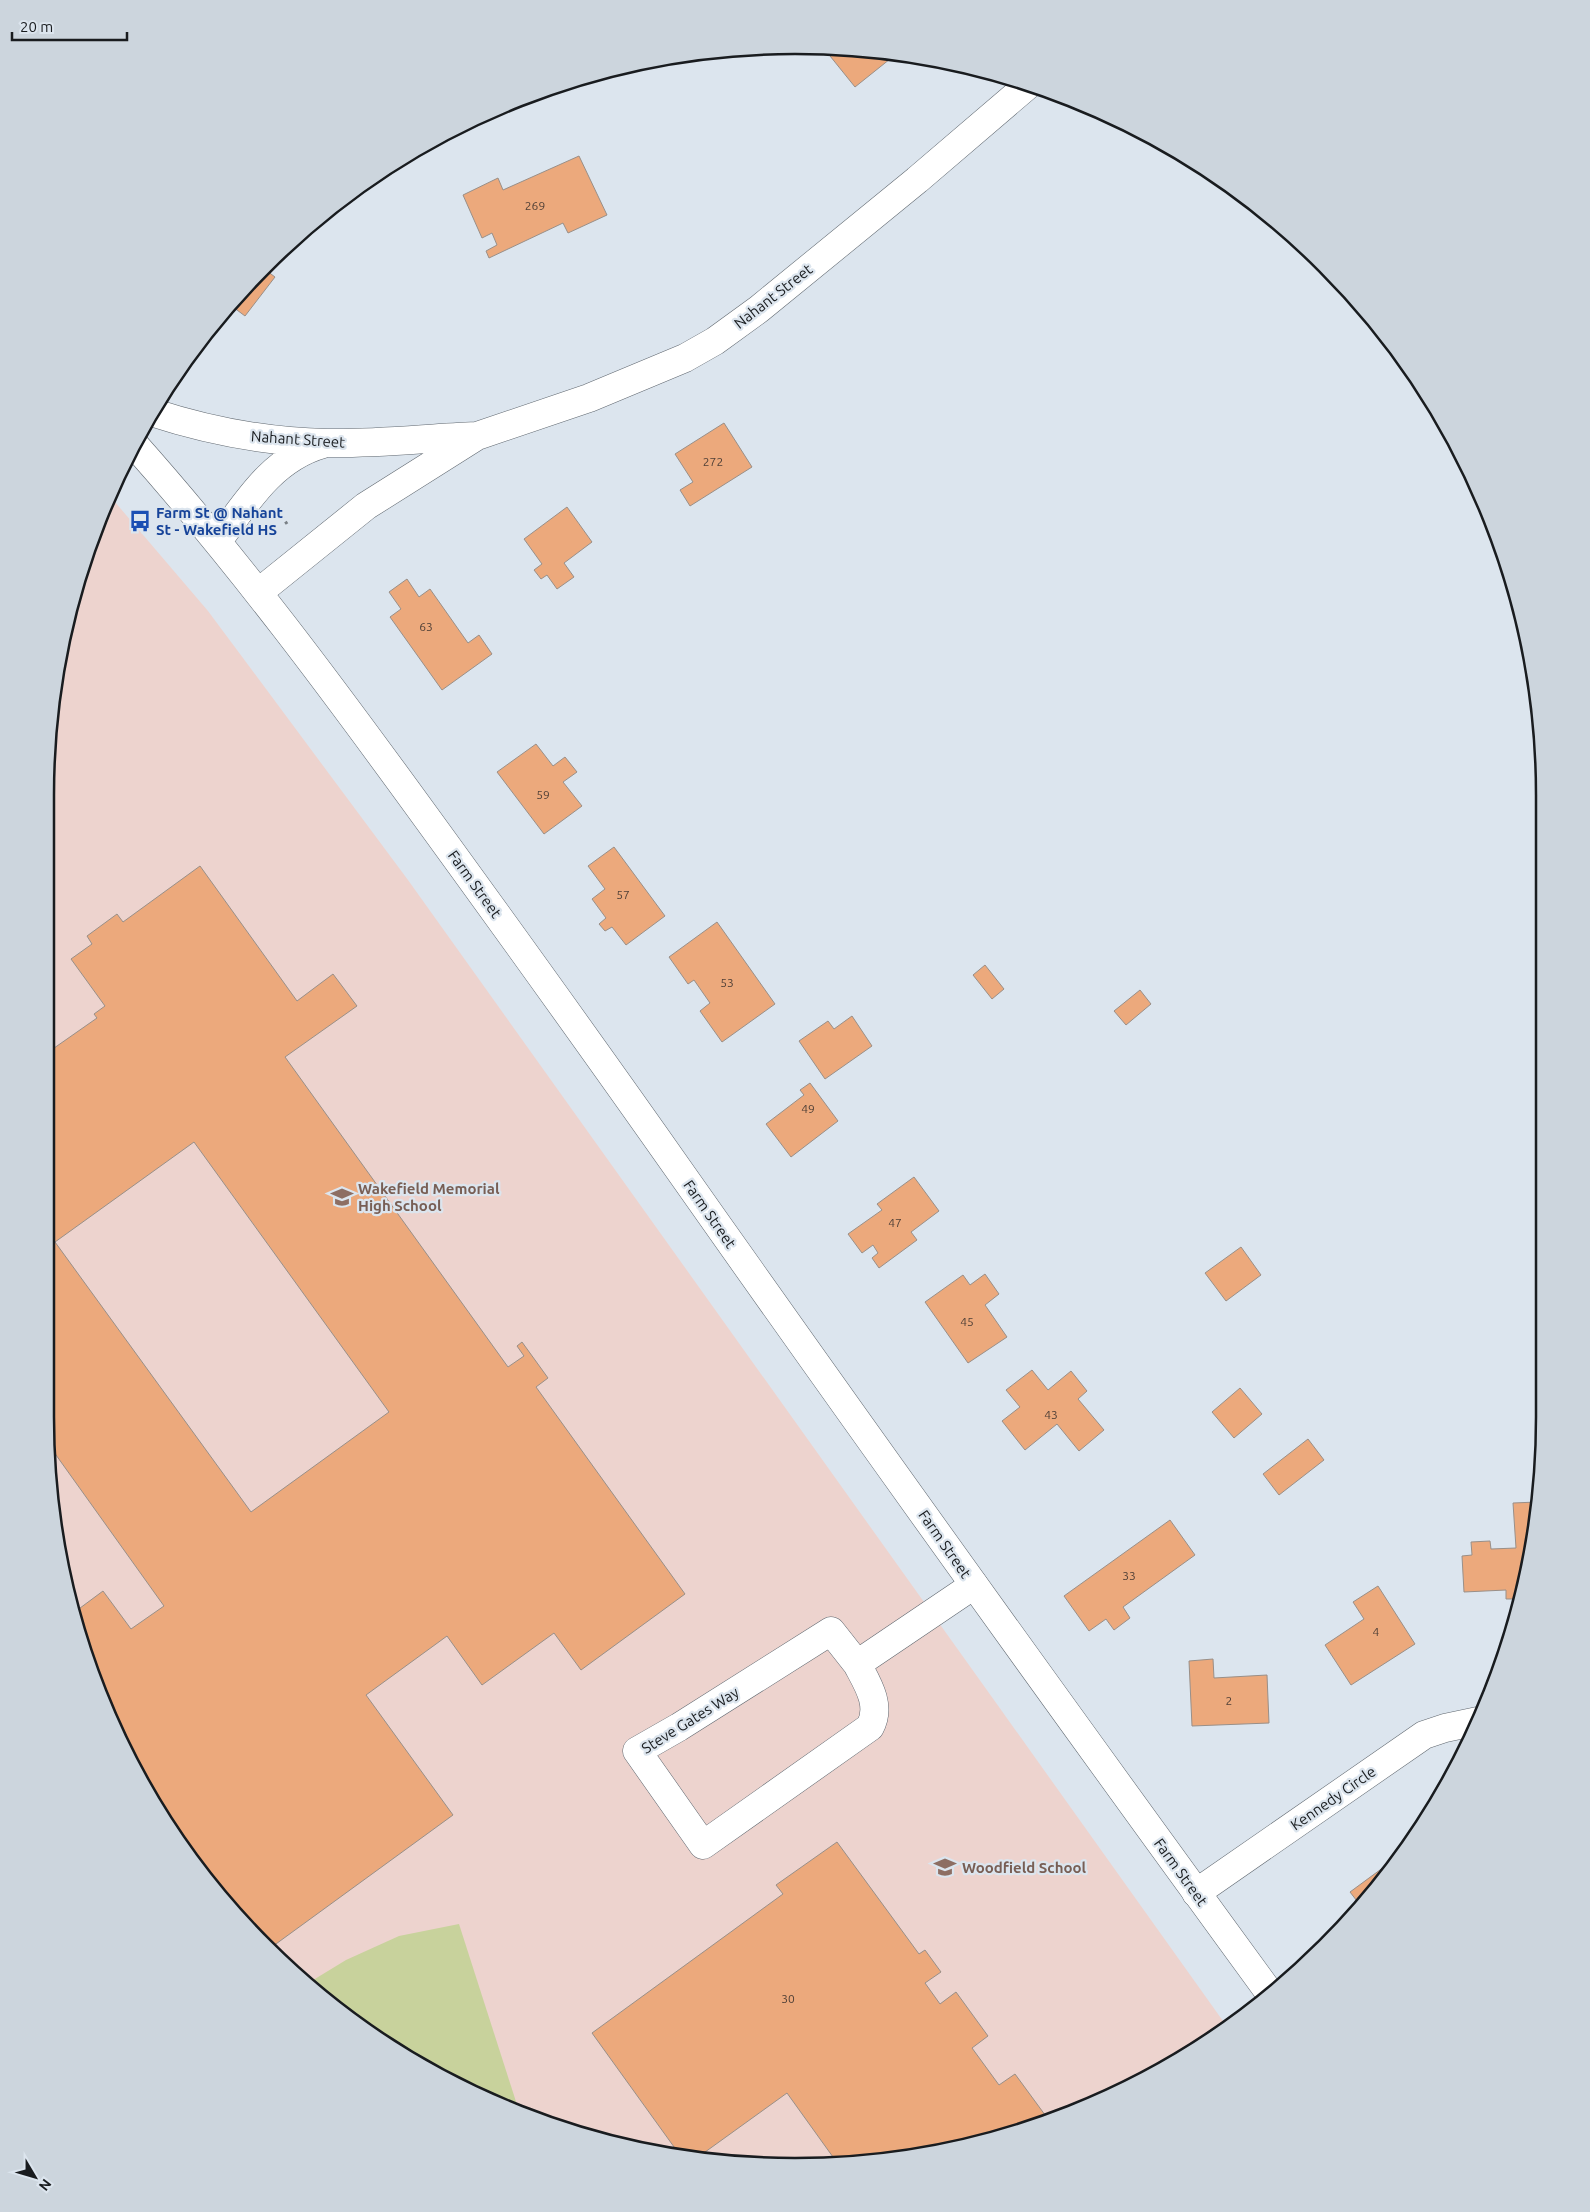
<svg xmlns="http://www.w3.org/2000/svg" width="1590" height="2212" font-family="Ubuntu,sans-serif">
<rect width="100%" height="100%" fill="#dce5ee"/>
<path fill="#edd3ce" d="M109 495 208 611 408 880 999 1707 1228 2028 1211 2041 1126 2090 989 2141 893 2161 795 2167 697 2161 601 2141 464 2090 379 2041 300 1981 231 1911 171 1833 102 1704 71 1611 51 1515 45 795 59 648 102 508Z"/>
<path fill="#c8d29c" d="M459 1924 519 2111 464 2090 379 2041 305 1985 346 1960 399 1936Z"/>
<path fill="#eca97c" stroke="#998f88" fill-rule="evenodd" d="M831 47H844L895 55 855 87 826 51Z
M579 156 607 215 568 233 563 223 489 258 486 251 497 245 492 233 482 238 463 195 498 178 503 190Z
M263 268 275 277 245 316 229 304Z
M724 423 752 467 690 506 680 490 693 482 675 454Z
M567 507 592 542 564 563 574 577 557 589 547 575 541 579 534 570 542 564 524 539Z
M407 579 419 597 430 589 468 643 479 635 492 654 442 690 390 617 401 609 389 592Z
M536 744 553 766 565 757 577 772 563 782 582 806 544 834 497 772Z
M614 847 665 916 626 945 612 927 605 931 599 924 606 918 592 899 605 889 588 866Z
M200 866 297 1001 333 974 357 1006 285 1057 508 1367 524 1356 517 1346 522 1342 548 1378 536 1387 685 1594 581 1670 554 1633 482 1685 447 1636 366 1695 453 1815 269 1949 231 1911 171 1833 102 1704 72 1614 103 1591 131 1629 164 1606 51 1448 47 1053 97 1018 94 1014 105 1006 71 959 92 944 87 936 117 914 123 922ZM194 1142 389 1412 251 1512 55 1242Z
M717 922 775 1004 722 1042 700 1011 710 1003 694 980 688 984 669 957Z
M985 965 1004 989 992 999 973 975Z
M1140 990 1151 1004 1126 1025 1114 1011Z
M852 1016 872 1046 825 1079 799 1041 828 1021 834 1029Z
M810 1083 838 1121 791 1157 766 1124 804 1095 800 1090Z
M914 1177 939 1211 911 1232 917 1240 879 1268 872 1258 878 1253 873 1245 862 1253 848 1234 882 1210 877 1204Z
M1241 1247 1261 1275 1226 1301 1205 1273Z
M985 1274 999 1294 985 1305 1007 1337 968 1363 925 1302 963 1275 970 1285Z
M1032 1370 1048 1390 1071 1371 1087 1391 1078 1399 1104 1430 1079 1451 1057 1424 1025 1450 1002 1421 1020 1407 1006 1390Z
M1240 1388 1262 1414 1234 1438 1212 1412Z
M1308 1439 1324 1460 1279 1495 1263 1474Z
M1537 1502 1523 1589H1516L1515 1599H1506V1590L1464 1592 1462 1556 1472 1555 1471 1542 1490 1541 1491 1549 1516 1548 1513 1503Z
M1170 1520 1195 1555 1123 1607 1130 1618 1114 1630 1106 1619 1089 1631 1064 1596Z
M1378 1586 1415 1644 1351 1685 1325 1645 1364 1619 1353 1602Z
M1213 1659 1214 1678 1267 1675 1269 1723 1192 1726 1189 1661Z
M837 1842 919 1954 925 1950 941 1972 925 1983 940 2004 956 1992 988 2036 972 2048 999 2085 1015 2074 1048 2119 989 2141 893 2161 838 2164 787 2093 694 2160 682 2158 592 2033 783 1894 776 1885Z
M1403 1853 1390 1874 1360 1905 1350 1892Z"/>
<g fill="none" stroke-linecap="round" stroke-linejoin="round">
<g stroke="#5f676f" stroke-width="29">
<path id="minor" d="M857 1664 831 1631 679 1727 637 1751 703 1845 870 1727C882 1705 867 1683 857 1664L974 1585
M1196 1893 1424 1735 1445 1728 1478 1721"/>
</g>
<g stroke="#5f676f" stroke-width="29">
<path id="major" d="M151 412C206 430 269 442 327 443 376 444 427 438 476 436
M134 444C239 562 333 689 426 817 511 934 596 1052 679 1170 874 1447 1072 1722 1271 1995
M218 541C247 501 273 458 323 444
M259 592 366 506 477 436 589 398 685 358 715 341 759 309 917 180 1028 85"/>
</g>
<path stroke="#7a8086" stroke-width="3" stroke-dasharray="4 4" stroke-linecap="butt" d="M281 515 287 524"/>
<use href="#minor" stroke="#fff" stroke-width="28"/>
<use href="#major" stroke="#fff" stroke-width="28"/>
</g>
<defs>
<g id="bus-bare" transform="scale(1.725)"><path d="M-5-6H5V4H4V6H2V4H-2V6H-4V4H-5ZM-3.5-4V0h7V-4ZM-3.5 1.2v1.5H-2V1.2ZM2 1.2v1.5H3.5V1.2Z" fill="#1a4fb4" stroke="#dce5ee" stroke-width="2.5" paint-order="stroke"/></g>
<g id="school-bare" transform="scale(1.725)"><path d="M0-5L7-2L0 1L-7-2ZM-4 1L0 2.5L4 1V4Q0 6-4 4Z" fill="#8d6e63" stroke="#dce5ee" stroke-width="2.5" paint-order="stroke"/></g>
</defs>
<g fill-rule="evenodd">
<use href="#bus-bare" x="140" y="521"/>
<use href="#school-bare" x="342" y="1197"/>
<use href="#school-bare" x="945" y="1867"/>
</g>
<g text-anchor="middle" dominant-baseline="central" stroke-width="4.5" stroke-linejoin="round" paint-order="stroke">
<g font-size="12" fill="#4e3f36">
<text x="535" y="205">269</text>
<text x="713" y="461">272</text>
<text x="426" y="626">63</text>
<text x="543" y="794">59</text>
<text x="623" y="894">57</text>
<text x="727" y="982">53</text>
<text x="808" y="1108">49</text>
<text x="895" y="1222">47</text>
<text x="967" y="1321">45</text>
<text x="1051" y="1414">43</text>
<text x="1129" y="1575">33</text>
<text x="1376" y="1631">4</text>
<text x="1229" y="1700">2</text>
<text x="788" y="1998">30</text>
</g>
<g font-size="15" fill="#191c1f" stroke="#dce5ee">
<text transform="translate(773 296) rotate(-38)">Nahant Street</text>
<text transform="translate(298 439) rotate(4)">Nahant Street</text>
<text transform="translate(475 884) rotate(54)">Farm Street</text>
<text transform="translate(710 1214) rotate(55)">Farm Street</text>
<text transform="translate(945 1544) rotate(55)">Farm Street</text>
<text transform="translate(690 1720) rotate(-32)">Steve Gates Way</text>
<text transform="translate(1333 1798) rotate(-35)">Kennedy Circle</text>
<text transform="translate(1181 1872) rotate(54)">Farm Street</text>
</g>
<g font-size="15" font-weight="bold" fill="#164399" stroke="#dce5ee" text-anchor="start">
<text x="156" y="512">Farm St @ Nahant<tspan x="156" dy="17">St - Wakefield HS</tspan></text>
</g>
<g font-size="15" font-weight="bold" fill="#785e54" stroke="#dce5ee" text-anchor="start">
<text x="358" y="1188">Wakefield Memorial<tspan x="358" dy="17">High School</tspan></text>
<text x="962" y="1867">Woodfield School</text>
</g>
</g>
<path d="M0 0H1590V2212H0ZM795 54H795A741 741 0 0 1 1536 795V1417A741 741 0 0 1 795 2158H795A741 741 0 0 1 54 1417V795A741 741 0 0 1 795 54Z" fill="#ccd5dd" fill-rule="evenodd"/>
<path fill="none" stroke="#191c1f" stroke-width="2.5" d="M795 54H795A741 741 0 0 1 1536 795V1417A741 741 0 0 1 795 2158H795A741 741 0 0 1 54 1417V795A741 741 0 0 1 795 54Z"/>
<g transform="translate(35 2177) rotate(128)" stroke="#dce5ee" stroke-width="4" paint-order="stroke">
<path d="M0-4L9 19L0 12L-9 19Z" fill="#191c1f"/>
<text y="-8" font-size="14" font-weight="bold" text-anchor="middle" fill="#191c1f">N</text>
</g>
<path d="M12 32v8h115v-8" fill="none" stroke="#191c1f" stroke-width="2.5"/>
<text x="20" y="32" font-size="15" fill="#191c1f" stroke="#dce5ee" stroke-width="4" paint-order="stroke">20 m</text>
</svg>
